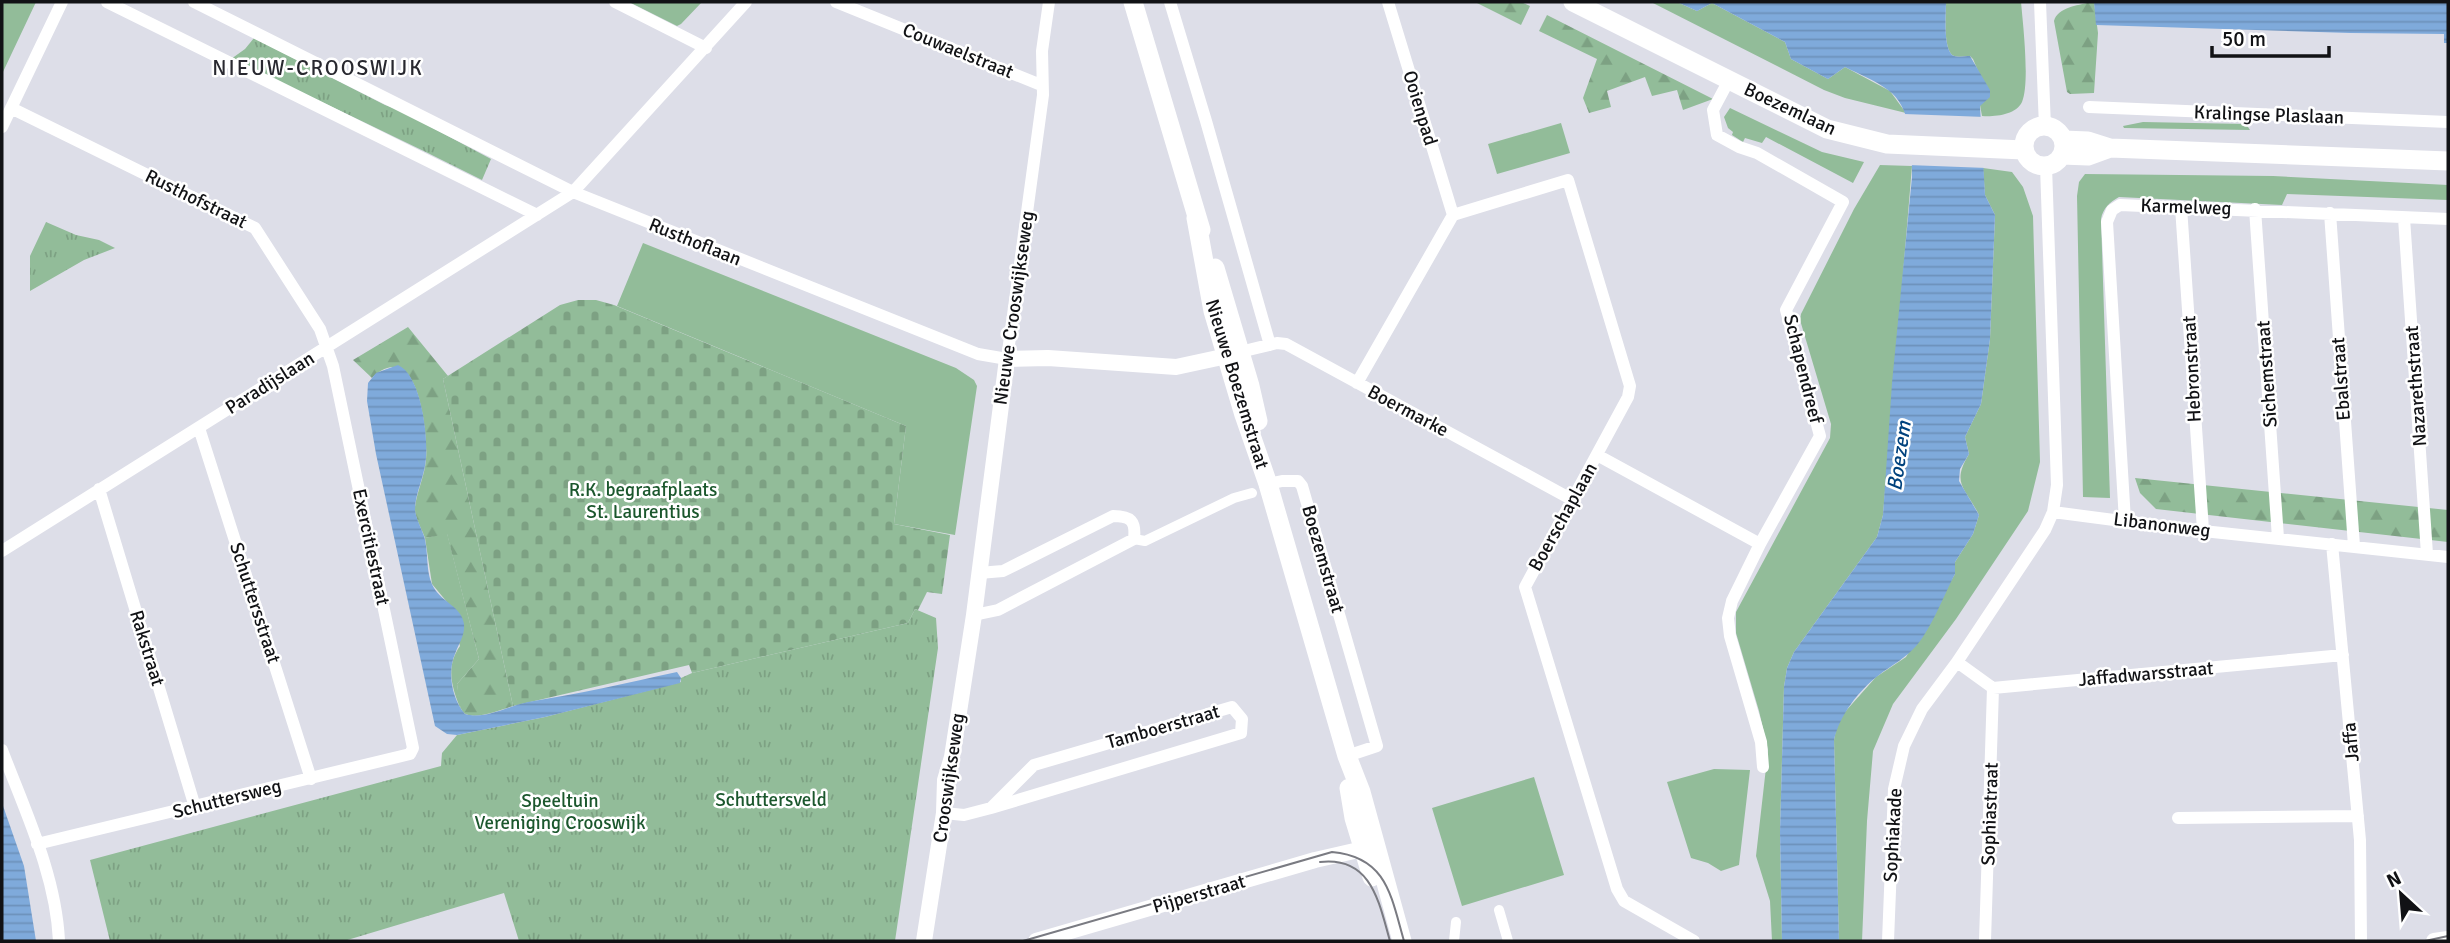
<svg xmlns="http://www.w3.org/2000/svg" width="2450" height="943" font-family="Signika,sans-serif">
<defs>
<pattern id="forest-firs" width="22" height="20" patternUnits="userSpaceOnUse" patternTransform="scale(1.75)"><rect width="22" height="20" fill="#92bc99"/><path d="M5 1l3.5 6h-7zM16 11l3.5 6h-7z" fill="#7da183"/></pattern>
<pattern id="cemetery-stones" width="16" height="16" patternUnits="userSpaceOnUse" patternTransform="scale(1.75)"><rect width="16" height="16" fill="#92bc99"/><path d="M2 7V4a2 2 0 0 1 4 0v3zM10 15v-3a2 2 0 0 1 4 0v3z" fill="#7da183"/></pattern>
<pattern id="park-tufts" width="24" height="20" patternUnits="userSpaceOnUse" patternTransform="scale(1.75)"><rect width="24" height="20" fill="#92bc99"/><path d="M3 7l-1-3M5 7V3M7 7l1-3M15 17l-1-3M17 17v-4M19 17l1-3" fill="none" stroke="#7da183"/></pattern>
<pattern id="water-rules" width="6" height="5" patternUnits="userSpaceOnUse" patternTransform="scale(1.75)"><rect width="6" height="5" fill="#7faadb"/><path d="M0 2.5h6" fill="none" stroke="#6d91bb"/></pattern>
</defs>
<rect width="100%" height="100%" fill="#dddee8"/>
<path fill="#92bc99" d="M2 2H36L2 74Z
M629 2H702L681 24 677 26Z
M1651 2H1677L1697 11 1712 3 1785 42 1791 59 1828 79 1845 67 1890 91 1906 113 1845 98 1824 90Z
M1946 2H2021C2023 24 2030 83 2022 102 2016 115 1994 117 1982 116L1980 105 1989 97 1973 59 1970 56C1965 56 1956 58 1952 55 1943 46 1946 14 1946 2Z
M1730 108 1822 152 1864 162 1853 183 1766 137 1762 143 1745 138 1743 142 1732 135 1733 132 1728 128 1724 117Z
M2143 122 2246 124 2250 130 2124 128 2123 126Z
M1561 123 1570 153 1497 174 1488 144Z
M1880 165 1912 166 1883 515 1877 537 1794 652 1787 668 1784 687 1780 832 1782 941H1772L1770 901 1756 856 1768 750 1759 711 1736 633V612L1830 438 1831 424 1800 320 1801 314 1854 209Z
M1983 168 2012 172 2023 187 2033 216 2040 462 2028 511 1956 619 1893 704 1873 751 1867 821 1862 941H1839L1834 740 1837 725 1844 713 1876 677 1906 657 1955 574V562L1973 534 1979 515C1965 487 1951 484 1969 454L1965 437 1981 404 1990 339 1995 215 1985 195Z
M2085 174 2273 176 2448 185V200L2287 194 2282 205 2119 197C2110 202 2103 208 2101 219L2110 498 2083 497 2077 196 2079 182Z
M643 243 956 368 974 380 977 386 955 535 894 524 906 426 617 306Z
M447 533 479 659 457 684 461 710C452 688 445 667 460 646L447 602 432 584 425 538Z
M1714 769 1750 770 1739 865 1721 871 1708 863 1691 858 1667 782Z
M1534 777 1564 875 1462 906 1432 808Z"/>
<path fill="url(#forest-firs)" d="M1475 2H1521L1530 6 1521 25Z
M2090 2H2094L2098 33 2094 93 2070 94 2067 92 2054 21C2058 7 2077 6 2090 2Z
M1547 15 1713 99 1683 110 1677 90 1652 96 1645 77 1607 91 1611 107 1589 113 1583 98 1597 59 1539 31Z
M408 327 448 376 443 379 513 706C502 709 472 722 463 712 458 706 458 691 457 684L479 659 447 534 425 538C422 529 414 517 415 507 417 491 425 475 426 459 428 439 421 368 395 367 387 366 377 372 372 378L353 360Z
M2135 478 2448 510V542L2156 509 2140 493Z"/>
<path fill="url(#cemetery-stones)" d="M578 300H596L614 305 906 426 894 524 950 535 942 594 927 592 918 610 915 609 908 623 692 673 689 665 513 706 443 379 560 305Z"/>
<path fill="url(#park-tufts)" d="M254 38 385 105 399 110 491 159 482 180C399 138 315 99 231 59L245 49Z
M46 222 76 235 99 240 115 248 84 260 30 291V256Z
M915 609 936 618 938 648 895 941H519L504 893 344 941H110L90 860 441 766 442 753 457 735 545 717 681 682V678L692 673 908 623Z"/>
<path fill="url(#water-rules)" d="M1677 2H1946C1946 14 1943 46 1952 55 1956 58 1965 56 1970 56L1990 90V97L1980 106 1985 195 1995 215 1990 339 1981 404 1965 437 1969 454 1960 469 1959 481 1979 515 1973 534 1955 562V574C1944 595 1932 627 1917 645 1906 658 1892 665 1879 675 1858 691 1840 715 1834 740L1839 941H1782L1780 832 1784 687 1787 668 1794 652 1877 537 1883 515 1892 383 1912 177C1912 149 1913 108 1888 90 1876 81 1859 74 1845 67L1828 79 1791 59 1785 42 1712 3 1697 11Z
M2094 2H2448V43H2444V34L2350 33 2096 25Z
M398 365C421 375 428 435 426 458 425 476 415 493 415 510 416 519 421 527 424 536 429 552 425 573 434 588 442 602 462 607 464 624 465 636 459 643 455 654 447 672 452 699 465 714 485 720 508 706 528 702 578 694 627 683 677 672L681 678 680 683 545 717 457 735 447 734 435 726 376 454 367 401 368 383 376 373Z
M2 803 24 866 36 941H2Z"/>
<path fill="#dddee8" d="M1904 114 1986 117 1987 168 1908 165Z"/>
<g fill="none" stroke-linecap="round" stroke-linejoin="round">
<path stroke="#fff" stroke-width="10" d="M1134 539 1145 541 1234 498 1252 493
M1499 910 1508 941
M1454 941 1456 922"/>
<path stroke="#fff" stroke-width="12" d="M107 2 537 215
M194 2 573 192 978 354 1007 359 1043 95 1042 51 1049 2
M615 2 706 48
M836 2 1041 85
M1170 2 1206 121 1270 345
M1388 2 1453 215
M2040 2 2045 127
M1729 80 1713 110 1717 135 1739 147 1757 153 1843 202 1786 310 1820 436 1760 544 1732 601 1728 618 1730 636 1761 742 1763 767
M2089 107 2448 122
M11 108 255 228 320 329 333 366 413 748 410 754 37 844
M2 127 62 2
M2181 207 2203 530
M2255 209 2278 538
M2330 213 2354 546
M2404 218 2427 554
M1240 352 1277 343 1286 344 1571 499
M1357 383 1453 215 1568 180 1630 386 1628 397 1525 587 1617 889 1624 901 1694 941
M199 428 311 779
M1597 455 1760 544
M1268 484 1282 481H1298L1302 486 1377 746 1347 756
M99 489 195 807
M2053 512 2175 528 2448 557
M2125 521 2107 222 2112 210 2120 205 2448 219
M2332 544 2360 840 2361 941
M2 551 573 192 746 2
M974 615 998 610 1134 539C1136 521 1131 516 1113 516L1003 571 979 573
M1957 662 1993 688 2343 655
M2 750C25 811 56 875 59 941
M944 813 964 815 991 808 1241 733 1242 719 1232 707 1034 765 991 808
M2178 818 2358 816
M1888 941 1894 789 1904 746 1922 709 1957 662 2045 530 2053 512 2057 485 2046 166
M1985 941 1993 688"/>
<path stroke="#fff" stroke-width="16" d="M924 941 944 813 945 780 952 757 974 615 1007 359 1048 358 1176 367 1227 356
M1036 941 1315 860 1363 849
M2434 941 2448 939"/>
<path stroke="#fff" stroke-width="19" d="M1133 2 1201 230
M1573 2 1827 129 1887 144 2024 150
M2024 146a20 20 0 1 1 40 0a20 20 0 1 1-40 0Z
M2063 140 2088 141 2110 148 2448 161
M2062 155 2088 156 2110 148
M1196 218 1213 311 1244 415 1268 484 1347 756 1361 792 1402 941
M1215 268 1250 386 1258 421
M1349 788 1354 818 1372 877"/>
<path stroke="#7a7b82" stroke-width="2" d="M1320 862C1372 856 1379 903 1390 941
M1023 941 1332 852C1387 857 1391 896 1404 941
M2425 941 2448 936"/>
</g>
<g text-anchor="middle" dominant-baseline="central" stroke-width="5" stroke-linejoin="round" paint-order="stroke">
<g font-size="19" fill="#111215" stroke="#fff">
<text transform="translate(958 51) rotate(22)">Couwaelstraat</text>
<text transform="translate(1420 108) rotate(73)">Ooienpad</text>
<text transform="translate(1790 109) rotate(25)">Boezemlaan</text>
<text transform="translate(2269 115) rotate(2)">Kralingse Plaslaan</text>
<text transform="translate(196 199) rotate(26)">Rusthofstraat</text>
<text transform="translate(2186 207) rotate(2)">Karmelweg</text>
<text transform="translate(695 242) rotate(22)">Rusthoflaan</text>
<text transform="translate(1014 308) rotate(-82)">Nieuwe Crooswijkseweg</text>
<text transform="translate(1803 369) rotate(76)">Schapendreef</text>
<text transform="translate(2192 369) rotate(-93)">Hebronstraat</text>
<text transform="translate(2267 374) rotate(-94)">Sichemstraat</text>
<text transform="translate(2341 379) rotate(-94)">Ebalstraat</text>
<text transform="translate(270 383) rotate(-32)">Paradijslaan</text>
<text transform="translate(1237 384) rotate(73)">Nieuwe Boezemstraat</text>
<text transform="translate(2416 386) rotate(-94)">Nazarethstraat</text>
<text transform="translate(1408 411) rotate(28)">Boermarke</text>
<text transform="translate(1563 517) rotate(-61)">Boerschaplaan</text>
<text transform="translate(2162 525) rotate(7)">Libanonweg</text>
<text transform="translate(371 547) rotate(78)">Exercitiestraat</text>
<text transform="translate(1323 559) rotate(74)">Boezemstraat</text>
<text transform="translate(255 603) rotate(72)">Schuttersstraat</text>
<text transform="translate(147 648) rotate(73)">Rakstraat</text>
<text transform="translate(2146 674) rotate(-5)">Jaffadwarsstraat</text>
<text transform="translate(1163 727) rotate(-16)">Tamboerstraat</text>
<text transform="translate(2351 742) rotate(-95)">Jaffa</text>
<text transform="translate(949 778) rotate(-82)">Crooswijkseweg</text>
<text transform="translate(227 799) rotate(-14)">Schuttersweg</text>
<text transform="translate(1990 814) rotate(-88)">Sophiastraat</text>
<text transform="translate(1893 835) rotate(-87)">Sophiakade</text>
<text transform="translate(1199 894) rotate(-16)">Pijperstraat</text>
</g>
<g font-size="19" fill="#1b572d" stroke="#fff">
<text x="643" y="490">R.K. begraafplaats<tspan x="643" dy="22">St. Laurentius</tspan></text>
<text x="771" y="800">Schuttersveld</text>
<text x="560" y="801">Speeltuin<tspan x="560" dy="22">Vereniging Crooswijk</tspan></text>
</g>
<g font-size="21" letter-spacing="2" fill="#28282f" stroke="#fff">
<text x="318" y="68">NIEUW-CROOSWIJK</text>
</g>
<g font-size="21" font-style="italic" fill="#00427d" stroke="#fff">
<text transform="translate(1899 456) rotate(-82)">Boezem</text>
</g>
</g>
<rect width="2450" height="943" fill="none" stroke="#111215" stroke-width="7"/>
<g transform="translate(2401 894) rotate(334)" stroke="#ffffff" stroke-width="5" paint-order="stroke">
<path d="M0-5L12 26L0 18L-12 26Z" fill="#111215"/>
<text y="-10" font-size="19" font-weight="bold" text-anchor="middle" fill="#111215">N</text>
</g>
<path d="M2212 46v10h117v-10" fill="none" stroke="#111215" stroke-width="3.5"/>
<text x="2222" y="46" font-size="21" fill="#111215" stroke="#ffffff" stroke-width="5" paint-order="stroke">50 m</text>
</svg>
